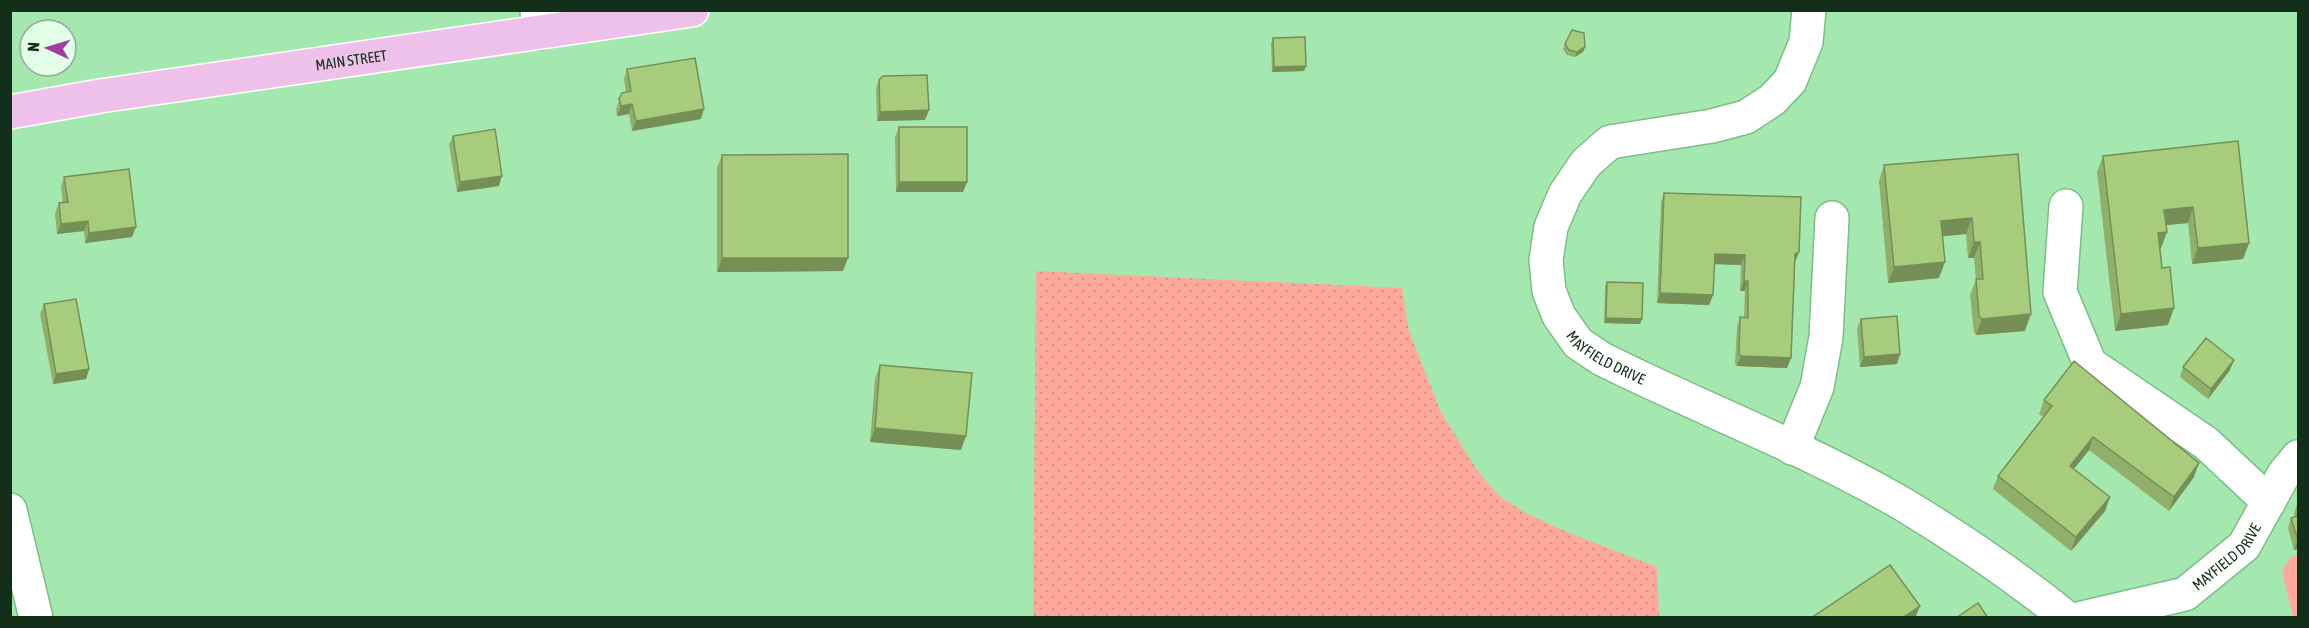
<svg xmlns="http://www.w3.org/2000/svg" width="2309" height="628" font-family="'Asap Condensed',sans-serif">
<defs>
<pattern id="park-dots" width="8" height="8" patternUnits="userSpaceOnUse" patternTransform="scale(1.5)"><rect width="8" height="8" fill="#fea99c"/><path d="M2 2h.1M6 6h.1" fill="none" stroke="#d99286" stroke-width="1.8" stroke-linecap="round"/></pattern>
</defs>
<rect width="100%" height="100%" fill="#a5e8af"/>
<path fill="#fea99c" d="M2298 555V617H2293L2282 571 2291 557Z"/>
<path fill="url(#park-dots)" d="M1036 271 1402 288 1409 331 1441 412 1477 470 1499 496 1526 513 1562 530 1657 567 1659 617H1033Z"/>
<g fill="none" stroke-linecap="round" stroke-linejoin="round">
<g stroke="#7cbe87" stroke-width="36">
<g id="minor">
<path d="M537 10 539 33"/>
<path id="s1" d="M1809 10 1806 42 1790 81 1772 100 1746 117 1712 126 1610 142 1586 163 1565 194 1551 227 1546 260 1549 291 1559 316 1578 343 1602 359C1702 409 1809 449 1906 506 1962 540 2016 577 2067 618"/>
<path d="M2066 206 2060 292 2090 364 2206 443 2269 502"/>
<path d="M1792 448 1817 387 1826 337 1832 218"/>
<path d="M10 510 36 618"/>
<path id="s2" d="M2082 618 2185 594 2244 546 2284 474 2298 457"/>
</g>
</g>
<g stroke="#fff" stroke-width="36">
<g id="major">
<path id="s3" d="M10 112 100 96 692 10"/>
</g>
</g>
<use href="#minor" stroke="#fff" stroke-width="33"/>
<use href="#major" stroke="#edc1ea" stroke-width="33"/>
</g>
<path fill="#90af6b" d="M1273 38 1306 66 1304 71 1272 72 1271 43Z
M1565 44 1585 47 1583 52 1575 57 1567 55 1563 49Z
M627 69 701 119 632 131 629 114 617 116 616 109 622 93 626 92 624 79Z
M879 80 929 110 925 120 877 121 876 89Z
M899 127 967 182 963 192H896L895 137Z
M453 136 499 186 457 192 449 145Z
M2238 141 2249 243 2243 259 2192 264 2188 223 2166 225 2167 232 2160 248 2168 325 2115 331 2097 172 2103 156Z
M2018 154 2025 331 1976 335 1974 332 1970 295 1976 280 1974 258H1968L1966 234 1942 236 1939 278 1888 283 1879 181 1884 165Z
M722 155 843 271 717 272V168Z
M64 177 132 237 85 243 84 231 57 234 55 213 59 203H63L61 187Z
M1664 193 1799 252 1795 262 1791 358 1787 368 1737 366 1735 364 1737 327 1740 317H1744L1745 291H1740L1741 265 1714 264 1713 295 1709 305 1657 303 1661 202Z
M1607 282 1640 324 1604 323 1605 287Z
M44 304 89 369 86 379 53 384 40 314Z
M1861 319 1900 354 1897 364 1860 367 1857 329Z
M880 365 961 450 870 442 875 379Z
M2183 367 2230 370 2208 399 2180 377Z
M2044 400 2194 477 2169 511 2089 450 2074 469 2110 497 2105 511 2071 551 1993 489 1998 476 2043 417 2039 414Z
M2297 504H2298V549L2294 550 2288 528 2291 518 2295 517 2294 514Z"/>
<path fill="#758f57" d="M1585 47 1583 52 1575 57 1577 52Z
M1306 66 1304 71 1272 72 1274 67Z
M632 104 629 114 617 116 621 106Z
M704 109 701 119 632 131 636 121Z
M929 110 925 120 877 121 880 112Z
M502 176 499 186 457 192 460 182Z
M899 182H967L963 192H896Z
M2193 207 2188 223 2158 226 2164 210Z
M1972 218 1966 234 1935 237 1941 221Z
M88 221 84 231 57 234 61 224Z
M136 227 132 237 85 243 89 233Z
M2167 232 2161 248 2152 249 2158 233Z
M1974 242H1980L1974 258H1968Z
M2249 243 2243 259 2192 264 2198 248Z
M1799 252 1795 262 1791 264 1795 254Z
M1715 254 1745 255 1741 265 1711 264Z
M722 258H848L843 271 717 272Z
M1945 262 1939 278 1888 283 1894 267Z
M1744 281H1748L1745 291H1740Z
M1660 293 1713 295 1709 305 1657 303Z
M2174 308 2168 325 2115 331 2121 314Z
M2031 314 2025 331 1976 335 1982 319Z
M1606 318 1642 319 1640 324 1604 323Z
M1900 354 1897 364 1860 367 1864 357Z
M1741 356 1791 358 1787 368 1737 366Z
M2234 360 2230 370 2208 399 2211 389Z
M89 369 86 379 53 384 56 374Z
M875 428 966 436 961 450 870 442Z
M2093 437 2089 450 2065 480 2070 466Z
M2199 463 2194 477 2169 511 2174 497Z
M2110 497 2105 511 2071 551 2076 537Z
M2298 540V549L2294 550Z
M1920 606 1916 616 1914 618H1902Z"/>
<path fill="#a7cc7c" stroke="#758f57" stroke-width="1.5" d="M1572 30 1584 33 1585 47 1577 52 1569 50 1565 44Z
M1305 37 1306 66 1274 67 1273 38Z
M695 58 704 109 636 121 632 104 621 106 619 99 622 93 631 91 627 69Z
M927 75 929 110 880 112 879 80 883 76Z
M899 127H967V182H899Z
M495 129 502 176 460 182 453 136Z
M2238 141 2249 243 2198 248 2193 207 2164 210 2167 232 2158 233 2162 268 2170 267 2174 308 2121 314 2103 156Z
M848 154V258H722V155Z
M2018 154 2031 314 1982 319 1979 316 1976 279H1983L1980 242H1974L1972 218 1941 221 1945 262 1894 267 1884 165Z
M129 169 136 227 89 233 88 221 61 224 59 203 68 202 64 177Z
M1664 193 1801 197 1799 252 1795 254 1791 358 1741 356 1739 354 1740 317 1748 318V281H1744L1745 255 1715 254 1713 295 1660 293Z
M1607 282 1643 283 1642 319 1606 318Z
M76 299 89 369 56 374 44 304Z
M1897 316 1900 354 1864 357 1861 319Z
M2206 338 2234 360 2211 389 2183 367Z
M2074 361 2199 463 2174 497 2093 437 2070 466 2110 497 2076 537 1998 476 2052 406 2044 400Z
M880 365 972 373 966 436 875 428Z
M2298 516V540L2291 518Z
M1890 565 1920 606 1902 618H1811Z
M1978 603 1988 618H1956Z"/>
<g text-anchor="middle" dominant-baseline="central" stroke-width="4.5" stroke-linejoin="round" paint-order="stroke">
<g font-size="15" fill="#132e19" stroke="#e3fee7">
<text stroke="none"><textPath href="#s3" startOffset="345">MAIN STREET</textPath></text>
<text stroke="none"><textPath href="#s1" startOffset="531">MAYFIELD DRIVE</textPath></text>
<text stroke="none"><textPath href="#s2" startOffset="162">MAYFIELD DRIVE</textPath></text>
</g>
</g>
<rect width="2309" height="628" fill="none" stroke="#132e19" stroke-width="24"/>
<g transform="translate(48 48) rotate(274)"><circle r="28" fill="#e3fee7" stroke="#90ab95" stroke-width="1.5"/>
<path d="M0-4.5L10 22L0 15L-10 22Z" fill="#a33da1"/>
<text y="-9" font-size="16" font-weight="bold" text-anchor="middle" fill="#132e19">N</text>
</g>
</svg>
